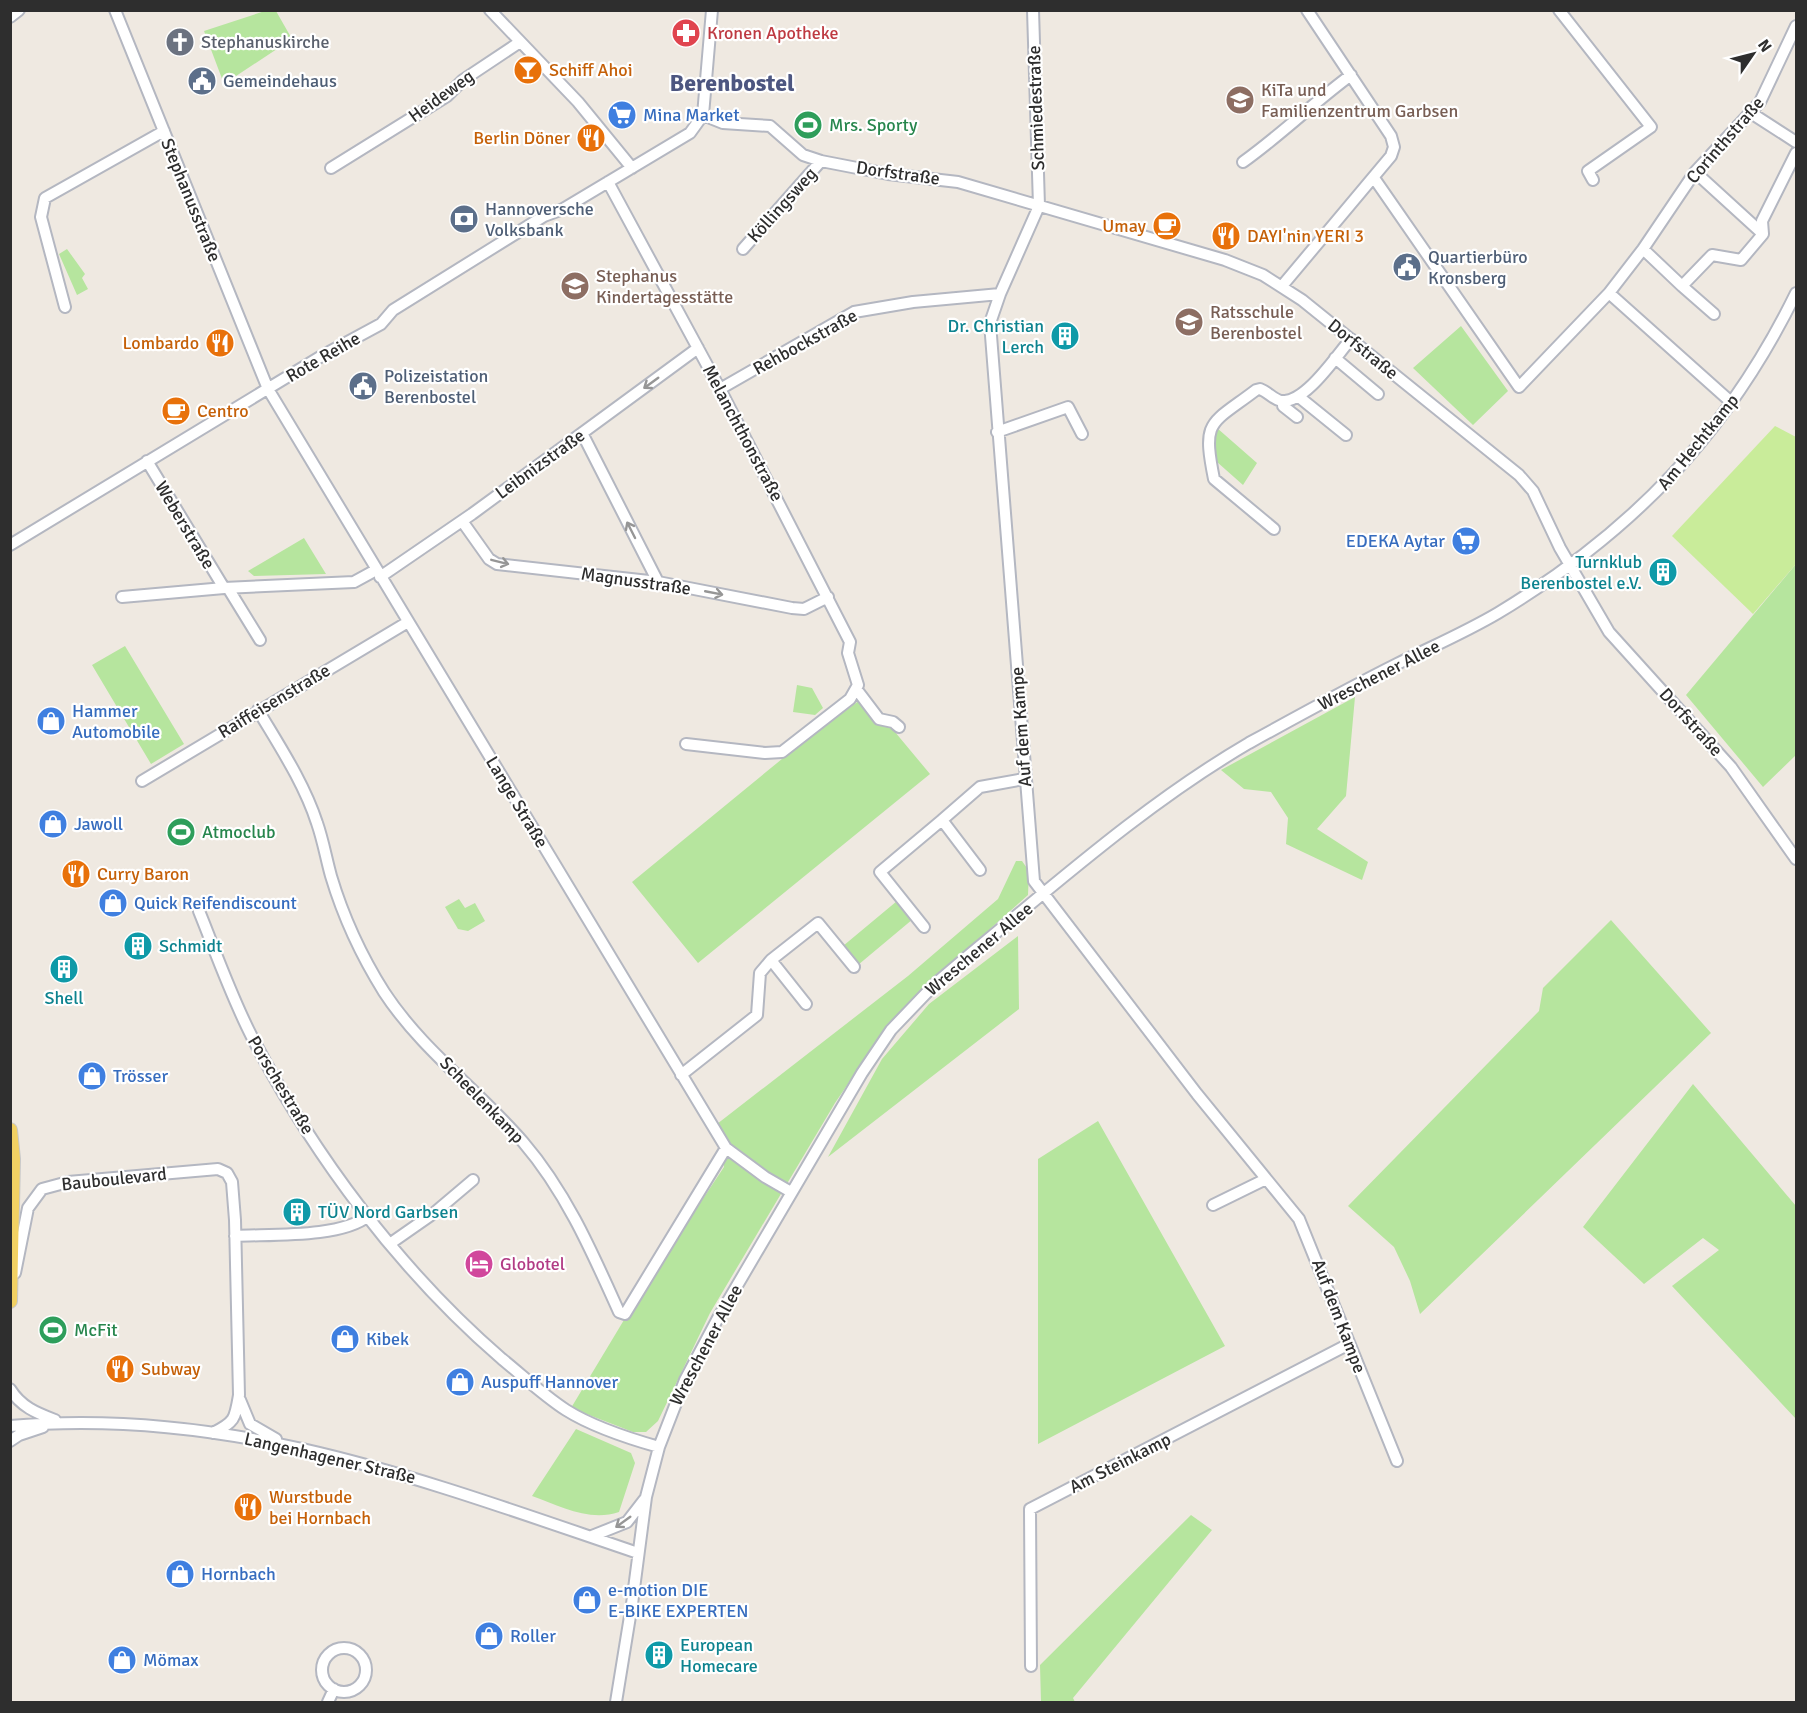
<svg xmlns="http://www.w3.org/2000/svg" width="1807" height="1713" font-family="Signika,sans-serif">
<rect width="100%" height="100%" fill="#efe9e1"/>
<path fill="#b6e59e" d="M268 10 276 11 292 39 224 84 204 31Z
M67 249 85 274 82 278 88 289 77 295 59 254Z
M1461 326 1508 391 1473 425 1413 368Z
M1217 428 1257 463 1243 485 1217 462 1213 439Z
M304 538 326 574 254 576 248 571Z
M1796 564V755L1763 787 1686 695Z
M125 646 184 744 151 764 92 665Z
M797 685 812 688 823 708 815 715 793 712Z
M1355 697 1346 796 1317 829 1368 862 1362 880 1286 844 1288 818 1271 792 1244 789 1221 770Z
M860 700 890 726 930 774 698 963 632 882 799 745Z
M1016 861H1022L1029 871 1028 895 963 953 884 1031 835 1103 710 1313 658 1421 646 1432H633L571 1408 639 1295 724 1167 717 1124 908 976 998 899Z
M459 899 465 908 475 903 485 921 468 931 458 929 445 907Z
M897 901 913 919 858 965 843 946Z
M1611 920 1711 1033 1420 1314 1410 1281 1394 1247 1348 1206 1539 1011 1543 988Z
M1018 936 1019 1009 828 1157 882 1059 929 1004Z
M1693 1084 1796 1206V1419L1672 1286 1719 1250 1703 1238 1644 1284 1583 1227Z
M1098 1121 1225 1346 1038 1444V1159Z
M576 1429 631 1453 635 1463 619 1512C589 1522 560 1506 532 1496Z
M1191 1515 1212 1530 1073 1698 1075 1702H1041L1040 1665Z"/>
<path fill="#c9ec9a" d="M1775 426 1796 437V564L1753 614 1672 536Z"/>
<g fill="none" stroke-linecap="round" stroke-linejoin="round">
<g stroke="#b4b7c1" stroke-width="14">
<path id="minor" d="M115 10 268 389 726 1148 765 1177 791 1192
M490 10 578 102 632 168
M1033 10 1039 206 1000 294 990 323 1034 881 1197 1094 1299 1219 1397 1461
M1559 10 1651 127 1588 171 1593 180
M10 17 19 10
M1751 113 1796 142
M703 115 723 123 770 126 803 155 821 161 888 174 958 182 1225 260 1263 275 1302 300 1519 475 1533 491 1560 548 1609 632 1731 767 1796 859
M1243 162C1281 135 1313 103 1351 75
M331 168 447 96 463 80 520 42
M1695 172 1763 234 1762 221 1796 153
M1374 178 1519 387 1609 293 1643 249 1695 172 1760 102 1796 26
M608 182 720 389 850 642 848 653 858 685 850 699 782 752 765 753 686 744
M743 249 821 161
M1643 249 1682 286 1712 255 1741 260 1763 234
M1282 286 1391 156 1394 147 1391 136 1307 10
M1682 286 1714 314
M1609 293 1731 402
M65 307 41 217 45 198 164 131
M1335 358 1378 394
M720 389 854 312 913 302 1000 294
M1299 397 1346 435
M1283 401V406L1297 417
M997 432 1068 407 1082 434
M582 433 658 582
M147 461 224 588
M462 521 489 559 497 564 658 582 792 608 804 609 828 597
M1274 529 1214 479C1202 419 1210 425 1256 390L1260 389C1268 392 1273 399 1281 401 1305 404 1336 356 1351 339
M10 545 320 357 381 324 393 310 544 216 563 209 690 133 703 115 712 10
M380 577 472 514 698 348
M228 588 260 640
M122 597 224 588 354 582 376 570
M857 690 879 719 893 722 899 727
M258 710C280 747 304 783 317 823 323 840 326 858 331 876 343 916 362 957 384 992 421 1049 479 1091 523 1142 566 1192 592 1252 619 1312L625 1314 726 1148
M142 781 408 622
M980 870 942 820 980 787 1024 779
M199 911C216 953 231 996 252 1037 314 1156 400 1271 502 1359 523 1376 543 1395 566 1410 593 1427 627 1438 659 1447
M924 927 880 872 942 820
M806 1004 771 960 818 923 854 967
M681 1075 757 1015 760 973 771 960
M1213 1205 1266 1179
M235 1236C270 1234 341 1238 368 1216
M391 1243 434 1213 473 1180
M15 1273 28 1208 42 1189 68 1182 218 1169 227 1173 232 1182 235 1220 239 1395C235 1419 235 1422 213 1433
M10 1389C21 1407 37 1413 55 1420
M240 1400 250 1424 276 1439
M10 1426C234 1406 431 1483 638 1553
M10 1441 19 1435 43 1427
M592 1536 627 1522 644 1500
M322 1670a22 22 0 1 1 44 0a22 22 0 1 1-44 0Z
M1031 1666 1030 1509 1349 1344
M328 1702 334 1689
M616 1702 632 1604 646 1497 659 1447 685 1380 718 1318 862 1073 891 1030 936 983 969 955C1059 881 1148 802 1249 743 1298 716 1347 689 1397 664 1431 647 1466 632 1498 613 1632 532 1727 434 1796 293"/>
</g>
<g stroke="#c9c9c9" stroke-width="16">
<path id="major" d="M10 1130 13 1159 10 1301"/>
</g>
<use href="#minor" stroke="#fff" stroke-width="10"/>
<use href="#major" stroke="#f2d163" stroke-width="14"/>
</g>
<defs><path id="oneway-shaft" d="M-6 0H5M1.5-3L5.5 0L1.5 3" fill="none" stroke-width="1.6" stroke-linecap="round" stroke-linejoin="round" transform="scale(1.5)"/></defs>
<g stroke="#969696">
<use href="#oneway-shaft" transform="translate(651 383) rotate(144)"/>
<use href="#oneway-shaft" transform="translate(631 530) rotate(-117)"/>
<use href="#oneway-shaft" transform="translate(500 562) rotate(14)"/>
<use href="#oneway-shaft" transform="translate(714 593) rotate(11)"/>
<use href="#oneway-shaft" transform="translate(623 1522) rotate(144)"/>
</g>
<defs>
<g id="pharmacy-disc" transform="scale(1.5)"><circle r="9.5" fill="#e0444e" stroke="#fff"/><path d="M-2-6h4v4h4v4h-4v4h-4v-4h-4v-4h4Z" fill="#fff"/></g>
<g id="church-disc" transform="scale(1.5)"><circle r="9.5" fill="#6b7280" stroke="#fff"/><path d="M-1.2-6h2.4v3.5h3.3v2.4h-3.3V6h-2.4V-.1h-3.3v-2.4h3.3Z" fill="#fff"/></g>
<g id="bar-disc" transform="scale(1.5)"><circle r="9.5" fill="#e8710a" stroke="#fff"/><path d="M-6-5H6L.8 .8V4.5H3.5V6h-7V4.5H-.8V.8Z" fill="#fff"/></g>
<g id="civic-disc" transform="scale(1.5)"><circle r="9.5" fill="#5c6f8a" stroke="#fff"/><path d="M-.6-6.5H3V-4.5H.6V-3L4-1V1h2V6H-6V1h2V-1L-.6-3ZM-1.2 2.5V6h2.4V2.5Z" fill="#fff"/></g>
<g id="school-disc" transform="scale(1.5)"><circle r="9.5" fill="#8d6e63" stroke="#fff"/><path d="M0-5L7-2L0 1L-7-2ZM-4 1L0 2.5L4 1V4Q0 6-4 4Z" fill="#fff"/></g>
<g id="supermarket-disc" transform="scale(1.5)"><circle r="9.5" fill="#3f7fe0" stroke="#fff"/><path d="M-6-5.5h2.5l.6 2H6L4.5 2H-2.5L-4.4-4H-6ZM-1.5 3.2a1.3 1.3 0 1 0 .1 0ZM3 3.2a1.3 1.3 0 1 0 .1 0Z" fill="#fff"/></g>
<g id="stadium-disc" transform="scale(1.5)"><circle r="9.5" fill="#2e9e5b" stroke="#fff"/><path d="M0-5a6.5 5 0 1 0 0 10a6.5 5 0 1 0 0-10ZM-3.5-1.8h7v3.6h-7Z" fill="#fff"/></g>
<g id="restaurant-disc" transform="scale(1.5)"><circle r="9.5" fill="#e8710a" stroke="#fff"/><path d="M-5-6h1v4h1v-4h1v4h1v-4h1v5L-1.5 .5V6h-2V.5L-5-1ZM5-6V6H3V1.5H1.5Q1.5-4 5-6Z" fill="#fff"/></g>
<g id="bank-disc" transform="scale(1.5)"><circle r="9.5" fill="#5c6f8a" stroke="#fff"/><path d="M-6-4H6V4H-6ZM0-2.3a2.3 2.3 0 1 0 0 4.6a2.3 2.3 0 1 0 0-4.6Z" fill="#fff"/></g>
<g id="cafe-disc" transform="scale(1.5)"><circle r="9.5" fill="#e8710a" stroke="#fff"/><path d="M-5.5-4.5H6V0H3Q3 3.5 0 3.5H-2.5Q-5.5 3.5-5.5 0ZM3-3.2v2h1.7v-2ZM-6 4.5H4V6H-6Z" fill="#fff"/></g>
<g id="building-disc" transform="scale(1.5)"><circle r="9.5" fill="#0f9aa8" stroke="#fff"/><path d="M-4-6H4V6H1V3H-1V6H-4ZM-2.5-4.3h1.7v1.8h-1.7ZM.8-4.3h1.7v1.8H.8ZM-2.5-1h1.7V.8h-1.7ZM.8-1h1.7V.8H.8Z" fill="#fff"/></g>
<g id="shop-disc" transform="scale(1.5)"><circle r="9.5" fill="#3f7fe0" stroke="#fff"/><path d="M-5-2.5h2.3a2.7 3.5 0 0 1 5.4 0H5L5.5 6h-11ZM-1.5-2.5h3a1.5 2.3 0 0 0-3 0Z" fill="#fff"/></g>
<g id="hotel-disc" transform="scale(1.5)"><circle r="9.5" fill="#d1479c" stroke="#fff"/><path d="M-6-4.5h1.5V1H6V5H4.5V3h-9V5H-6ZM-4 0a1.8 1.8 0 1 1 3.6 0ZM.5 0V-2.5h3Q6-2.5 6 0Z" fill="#fff"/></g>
</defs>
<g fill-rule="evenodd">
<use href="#pharmacy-disc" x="686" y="33"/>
<use href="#church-disc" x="180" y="42"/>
<use href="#bar-disc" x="528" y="70"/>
<use href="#civic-disc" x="202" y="81"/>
<use href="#school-disc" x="1240" y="100"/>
<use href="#supermarket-disc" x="622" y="115"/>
<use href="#stadium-disc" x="808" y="125"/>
<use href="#restaurant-disc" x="591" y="138"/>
<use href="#bank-disc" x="464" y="219"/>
<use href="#cafe-disc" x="1167" y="226"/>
<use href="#restaurant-disc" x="1226" y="236"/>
<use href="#civic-disc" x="1407" y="267"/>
<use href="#school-disc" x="575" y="286"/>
<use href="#school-disc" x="1189" y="322"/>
<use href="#building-disc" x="1065" y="336"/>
<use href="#restaurant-disc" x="220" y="343"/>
<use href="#civic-disc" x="363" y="386"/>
<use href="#cafe-disc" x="176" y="411"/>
<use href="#supermarket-disc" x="1466" y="541"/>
<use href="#building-disc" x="1663" y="572"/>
<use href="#shop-disc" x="51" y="721"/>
<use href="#shop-disc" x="53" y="824"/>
<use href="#stadium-disc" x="181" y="832"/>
<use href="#restaurant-disc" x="76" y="874"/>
<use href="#shop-disc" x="113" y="903"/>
<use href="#building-disc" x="138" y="946"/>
<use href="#building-disc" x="64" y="969"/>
<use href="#shop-disc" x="92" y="1076"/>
<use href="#building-disc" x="297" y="1212"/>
<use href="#hotel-disc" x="479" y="1264"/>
<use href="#stadium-disc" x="53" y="1330"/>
<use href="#shop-disc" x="345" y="1339"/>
<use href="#restaurant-disc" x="120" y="1369"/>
<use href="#shop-disc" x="460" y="1382"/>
<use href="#restaurant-disc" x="248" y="1507"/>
<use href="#shop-disc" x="180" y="1574"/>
<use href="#shop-disc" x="587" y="1600"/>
<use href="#shop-disc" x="489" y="1636"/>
<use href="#building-disc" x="659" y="1655"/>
<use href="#shop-disc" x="122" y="1660"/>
</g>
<g text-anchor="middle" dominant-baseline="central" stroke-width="4.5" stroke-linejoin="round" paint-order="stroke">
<g font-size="18" fill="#be3a42" stroke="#fff" text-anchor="start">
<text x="707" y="33">Kronen Apotheke</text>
</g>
<g font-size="18" fill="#5b616d" stroke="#fff" text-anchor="start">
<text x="201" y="42">Stephanuskirche</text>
</g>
<g font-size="18" fill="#c56008" stroke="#fff" text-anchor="start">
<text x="549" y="70">Schiff Ahoi</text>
<text x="570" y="138" text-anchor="end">Berlin Döner</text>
<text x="1146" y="226" text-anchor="end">Umay</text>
<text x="1247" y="236">DAYI'nin YERI 3</text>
<text x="199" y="343" text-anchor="end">Lombardo</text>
<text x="197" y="411">Centro</text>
<text x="97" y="874">Curry Baron</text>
<text x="141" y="1369">Subway</text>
<text x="269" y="1497">Wurstbude<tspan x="269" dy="21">bei Hornbach</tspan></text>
</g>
<g font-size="18" fill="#4e5e75" stroke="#fff" text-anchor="start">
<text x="223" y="81">Gemeindehaus</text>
<text x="485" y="209">Hannoversche<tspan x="485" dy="21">Volksbank</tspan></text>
<text x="1428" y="257">Quartierbüro<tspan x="1428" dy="21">Kronsberg</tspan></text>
<text x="384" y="376">Polizeistation<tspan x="384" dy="21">Berenbostel</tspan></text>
</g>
<g font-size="18" fill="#785e54" stroke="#fff" text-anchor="start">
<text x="1261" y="90">KiTa und<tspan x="1261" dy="21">Familienzentrum Garbsen</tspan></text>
<text x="596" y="276">Stephanus<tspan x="596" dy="21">Kindertagesstätte</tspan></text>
<text x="1210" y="312">Ratsschule<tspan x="1210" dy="21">Berenbostel</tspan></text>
</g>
<g font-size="18" fill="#2e2e2e" stroke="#fff">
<text transform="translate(441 96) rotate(-36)">Heideweg</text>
<text transform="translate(1036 108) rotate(-92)">Schmiedestraße</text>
<text transform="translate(1725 140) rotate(-49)">Corinthstraße</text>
<text transform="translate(898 173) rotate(8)">Dorfstraße</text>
<text transform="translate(191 200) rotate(68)">Stephanusstraße</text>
<text transform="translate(782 205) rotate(-48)">Köllingsweg</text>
<text transform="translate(805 342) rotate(-29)">Rehbockstraße</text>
<text transform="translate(1363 349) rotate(39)">Dorfstraße</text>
<text transform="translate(323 357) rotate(-30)">Rote Reihe</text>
<text transform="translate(743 433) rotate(62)">Melanchthonstraße</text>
<text transform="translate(1698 442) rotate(-51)">Am Hechtkamp</text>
<text transform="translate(540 464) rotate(-36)">Leibnizstraße</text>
<text transform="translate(185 525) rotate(59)">Weberstraße</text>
<text transform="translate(636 581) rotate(8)">Magnusstraße</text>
<text transform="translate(1379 675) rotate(-27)">Wreschener Allee</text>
<text transform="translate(274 701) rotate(-31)">Raiffeisenstraße</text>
<text transform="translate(1691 722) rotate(48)">Dorfstraße</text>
<text transform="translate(1021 727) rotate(-94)">Auf dem Kampe</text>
<text transform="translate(517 802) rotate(59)">Lange Straße</text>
<text transform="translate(979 949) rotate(-40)">Wreschener Allee</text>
<text transform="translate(281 1085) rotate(59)">Porschestraße</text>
<text transform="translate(482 1100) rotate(46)">Scheelenkamp</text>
<text transform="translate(114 1179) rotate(-6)">Bauboulevard</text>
<text transform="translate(1339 1316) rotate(69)">Auf dem Kampe</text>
<text transform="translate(706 1345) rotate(-62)">Wreschener Allee</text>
<text transform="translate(330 1458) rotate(13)">Langenhagener Straße</text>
<text transform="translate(1120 1463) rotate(-27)">Am Steinkamp</text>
</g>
<g font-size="18" fill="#366cbe" stroke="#fff" text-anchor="start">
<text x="643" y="115">Mina Market</text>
<text x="1445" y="541" text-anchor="end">EDEKA Aytar</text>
<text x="72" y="711">Hammer<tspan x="72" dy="21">Automobile</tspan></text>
<text x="74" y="824">Jawoll</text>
<text x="134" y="903">Quick Reifendiscount</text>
<text x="113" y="1076">Trösser</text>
<text x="366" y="1339">Kibek</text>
<text x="481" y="1382">Auspuff Hannover</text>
<text x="201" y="1574">Hornbach</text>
<text x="608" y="1590">e-motion DIE<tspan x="608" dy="21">E-BIKE EXPERTEN</tspan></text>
<text x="510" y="1636">Roller</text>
<text x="143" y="1660">Mömax</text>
</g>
<g font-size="18" fill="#27864d" stroke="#fff" text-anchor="start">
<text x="829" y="125">Mrs. Sporty</text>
<text x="202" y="832">Atmoclub</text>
<text x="74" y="1330">McFit</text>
</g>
<g font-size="18" fill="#0d838f" stroke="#fff" text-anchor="start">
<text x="1044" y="326" text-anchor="end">Dr. Christian<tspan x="1044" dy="21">Lerch</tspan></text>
<text x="1642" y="562" text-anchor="end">Turnklub<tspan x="1642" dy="21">Berenbostel e.V.</tspan></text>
<text x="159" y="946">Schmidt</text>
<text x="64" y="998" text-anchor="middle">Shell</text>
<text x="318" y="1212">TÜV Nord Garbsen</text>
<text x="680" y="1645">European<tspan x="680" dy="21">Homecare</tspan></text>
</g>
<g font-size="18" fill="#b23c85" stroke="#fff" text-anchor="start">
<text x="500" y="1264">Globotel</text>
</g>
<g font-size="24" font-weight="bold" fill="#4d5680" stroke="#fff">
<text x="732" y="83">Berenbostel</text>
</g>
</g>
<rect width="1807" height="1713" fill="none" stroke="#2e2e2e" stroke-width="24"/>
<g transform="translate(1753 54) rotate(55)" stroke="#ffffff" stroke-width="4.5" paint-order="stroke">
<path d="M0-4.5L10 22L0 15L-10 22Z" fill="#2e2e2e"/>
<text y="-9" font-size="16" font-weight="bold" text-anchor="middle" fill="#2e2e2e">N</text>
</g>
</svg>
